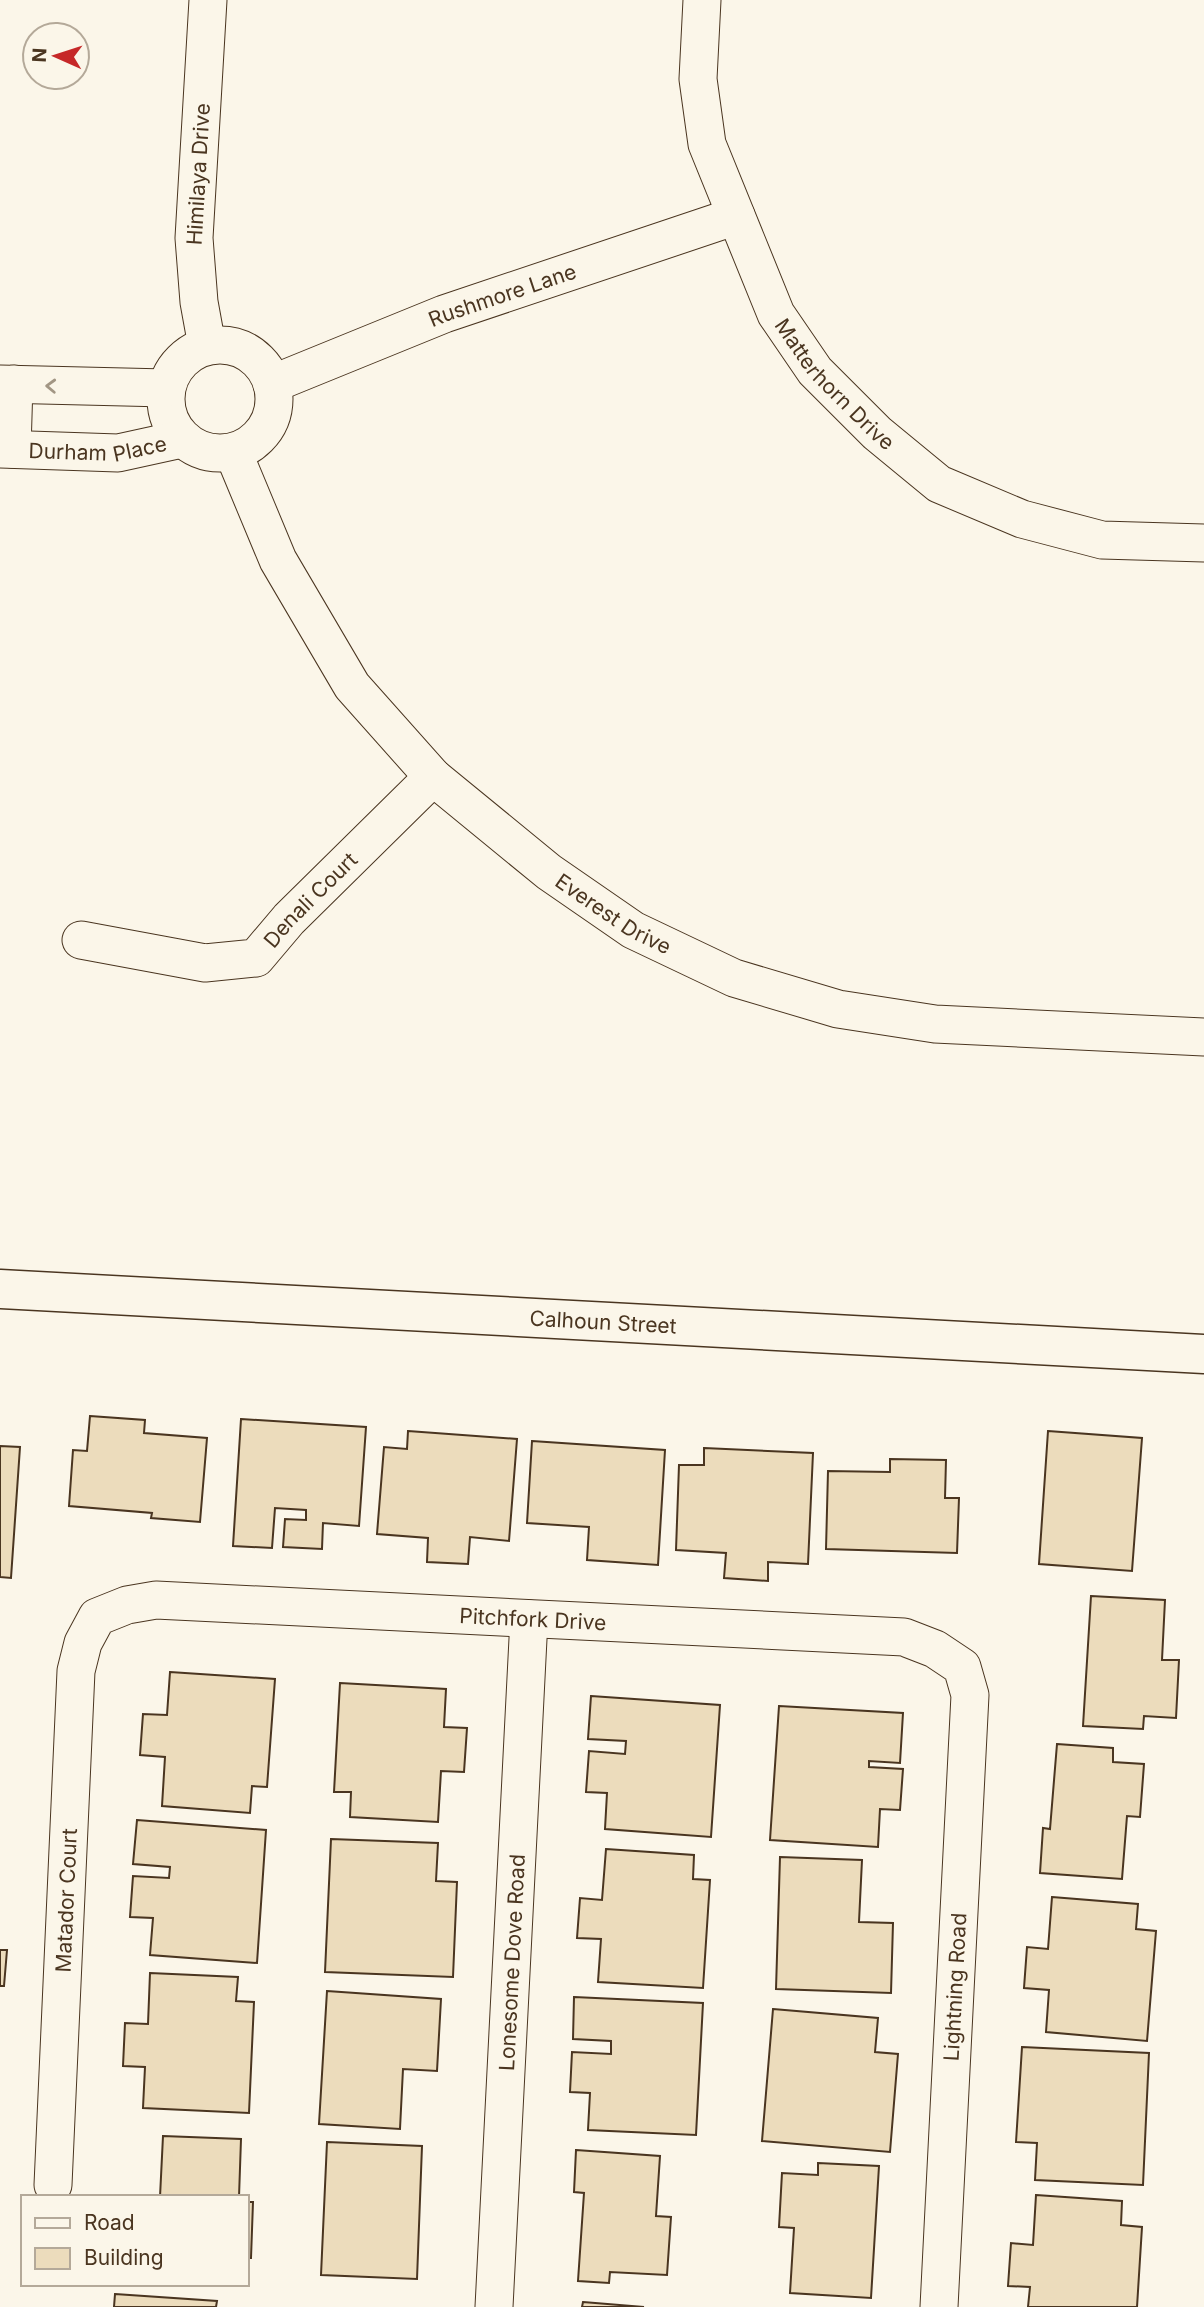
<svg xmlns="http://www.w3.org/2000/svg" width="1204" height="2307" font-family="Inter,sans-serif">
<rect width="100%" height="100%" fill="#fbf6e9"/>
<path fill="#ecdcbc" stroke="#4a3520" stroke-width="2" d="M90 1416 145 1420 144 1433 207 1438 200 1522 151 1518 152 1513 69 1506 73 1450 87 1451Z
M241 1419 366 1427 359 1526 323 1523 322 1549 283 1547 285 1519 306 1520V1510L275 1508 272 1548 233 1546Z
M408 1431 517 1439 509 1541 470 1537 468 1564 427 1562 428 1538 377 1534 384 1447 407 1449Z
M1048 1431 1142 1438 1132 1571 1039 1564Z
M532 1441 665 1450 658 1565 587 1560 589 1527 527 1523Z
M0 1446 20 1447 11 1578 0 1577Z
M704 1448 813 1453 808 1564 768 1562V1581L724 1578 726 1553 676 1550 679 1465H704Z
M890 1459 946 1460 945 1498H959L957 1553 826 1549 828 1471 890 1472Z
M1091 1596 1165 1600 1162 1660H1179L1176 1718 1144 1716 1143 1729 1083 1726Z
M170 1672 275 1679 267 1787 252 1786 250 1813 162 1806 165 1757 140 1755 143 1714 167 1715Z
M340 1683 446 1689 444 1727 467 1728 464 1772 441 1771 438 1822 350 1817 351 1792H334Z
M591 1696 720 1705 711 1837 605 1829 607 1793 586 1792 589 1751 625 1754 626 1741 588 1739Z
M779 1706 903 1713 900 1763 869 1761V1767L903 1769 900 1810 880 1809 878 1847 770 1840Z
M1057 1744 1113 1748V1762L1144 1764 1140 1817 1127 1816 1122 1879 1040 1873 1043 1828 1050 1829Z
M137 1820 266 1830 257 1963 150 1955 153 1918 130 1917 133 1876 169 1878 170 1867 133 1864Z
M331 1839 438 1843 436 1881 457 1882 453 1977 325 1972Z
M606 1849 694 1855 693 1879 710 1880 703 1988 598 1982 601 1939 577 1938 580 1898 602 1900Z
M780 1857 862 1860 859 1922 893 1923 891 1993 776 1989Z
M1052 1897 1138 1904 1136 1929 1156 1931 1147 2041 1046 2032 1049 1990 1024 1988 1027 1947 1048 1949Z
M0 1950H7L4 1986H0Z
M150 1973 238 1977 236 2001 254 2002 249 2113 143 2108 145 2067 123 2066 125 2023 148 2024Z
M327 1991 441 1999 437 2071 403 2069 400 2129 319 2124Z
M574 1997 703 2003 696 2135 588 2130 590 2093 570 2092 572 2052 611 2054V2041L573 2039Z
M773 2009 878 2018 875 2052 898 2054 890 2152 762 2141Z
M1022 2047 1149 2053 1143 2185 1035 2180 1037 2143 1016 2142Z
M163 2136 241 2139 239 2197H160Z
M327 2142 422 2146 417 2279 321 2275Z
M576 2150 660 2156 656 2216 671 2217 667 2275 610 2272 609 2283 578 2281 584 2193 574 2192Z
M818 2163 879 2166 871 2298 790 2293 794 2228 779 2227 782 2173 818 2175Z
M1036 2195 1122 2201 1121 2225 1142 2227 1137 2307H1028L1030 2287 1008 2286 1011 2243 1033 2245Z
M247 2202H253L251 2258H247Z
M115 2294 217 2301 216 2307H114Z
M583 2302 644 2307H582Z"/>
<g fill="none" stroke-linecap="round" stroke-linejoin="round">
<g stroke="#4a3520" stroke-width="39">
<g id="street">
<path id="s1" d="M702 0 698 79 707 144 776 314 815 371 877 433 939 484 1022 519 1102 540 1204 543"/>
<circle cx="220" cy="399" r="54"/>
<path id="s2" d="M207 346 199 302 194 238 208 0"/>
<path d="M0 384 166 388"/>
<path id="s3" d="M272 384 444 314 736 216"/>
<path id="s4" d="M0 449 118 453 182 439"/>
<path d="M12 449 14 384"/>
<path id="s5" d="M233 452 278 560 352 686 433 777 549 872 633 930 734 978 838 1009 935 1024 1204 1037"/>
<path id="s6" d="M81 940 205 963 256 958 289 919 433 777"/>
<path id="s7" d="M53 2185 76 1671 83 1643 97 1617 127 1605 156 1600 904 1637 935 1649 962 1667 970 1695 939 2307"/>
<path id="s8" d="M494 2307 529 1619"/>
</g>
</g>
<g stroke="#4a3520" stroke-width="41">
<g id="secondary">
<path id="s9" d="M0 1289 1204 1354"/>
</g>
</g>
<use href="#street" stroke="#fbf6e9" stroke-width="37"/>
<use href="#secondary" stroke="#fbf6e9" stroke-width="38"/>
</g>
<defs><path id="oneway-chevron" d="M-2-3.5L2.5 0L-2 3.5" fill="none" stroke-width="1.6" stroke-linecap="round" stroke-linejoin="round" transform="scale(1.75)"/></defs>
<use stroke="#a29684" href="#oneway-chevron" transform="translate(51 386) rotate(-178)"/>
<g text-anchor="middle" dominant-baseline="central" stroke-width="5" stroke-linejoin="round" paint-order="stroke">
<g font-size="21" fill="#4a3520" stroke="#fbf6e9">
<text stroke="none"><textPath href="#s2" startOffset="173">Himilaya Drive</textPath></text>
<text stroke="none"><textPath href="#s3" startOffset="247">Rushmore Lane</textPath></text>
<text stroke="none"><textPath href="#s1" startOffset="420">Matterhorn Drive</textPath></text>
<text stroke="none"><textPath href="#s4" startOffset="98">Durham Place</textPath></text>
<text stroke="none"><textPath href="#s6" startOffset="257">Denali Court</textPath></text>
<text stroke="none"><textPath href="#s5" startOffset="612">Everest Drive</textPath></text>
<text stroke="none"><textPath href="#s9" startOffset="604">Calhoun Street</textPath></text>
<text stroke="none"><textPath href="#s7" startOffset="1012">Pitchfork Drive</textPath></text>
<text stroke="none"><textPath href="#s7" startOffset="285">Matador Court</textPath></text>
<text stroke="none"><textPath href="#s8" startOffset="345">Lonesome Dove Road</textPath></text>
<text transform="translate(955 1987) rotate(-87)">Lightning Road</text>
</g>
</g>
<rect x="21" y="2195" width="228" height="91" fill="#fbf6e9" stroke="#b4a999" stroke-width="2"/>
<rect x="35" y="2218" width="35" height="10" fill="#fbf6e9" stroke="#b4a999" stroke-width="2"/>
<text x="84" y="2230" font-size="21" fill="#4a3520">Road</text>
<rect x="35" y="2248" width="35" height="21" fill="#ecdcbc" stroke="#b4a999" stroke-width="2"/>
<text x="84" y="2265" font-size="21" fill="#4a3520">Building</text>
<g transform="translate(56 56) rotate(273)"><circle r="33" fill="#fbf6e9" stroke="#b4a999" stroke-width="2"/>
<path d="M0-5L12 26L0 18L-12 26Z" fill="#c62828"/>
<text y="-10" font-size="19" font-weight="bold" text-anchor="middle" fill="#4a3520">N</text>
</g>
</svg>
